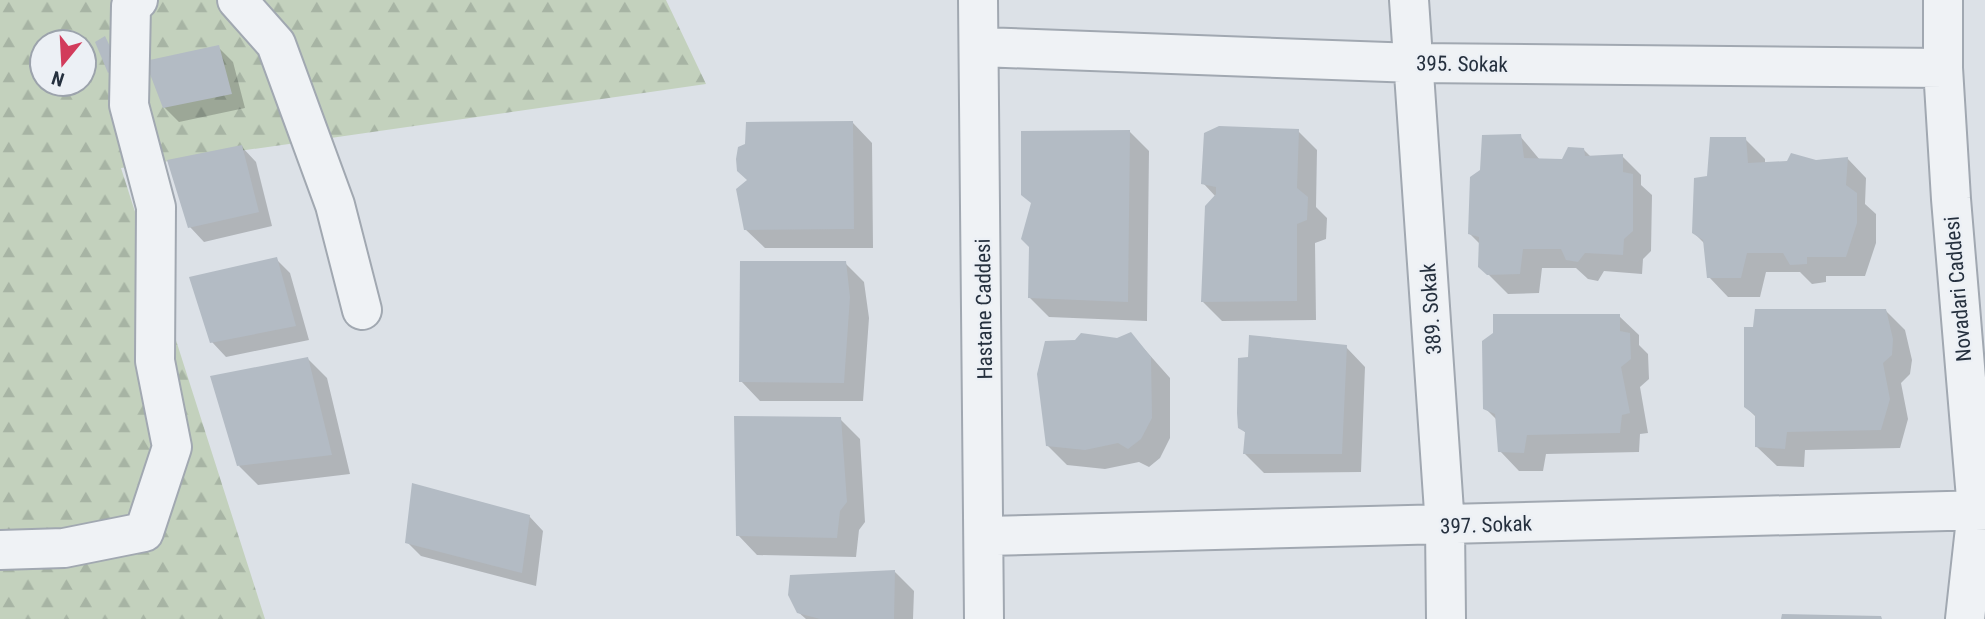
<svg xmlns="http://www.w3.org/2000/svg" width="1985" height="619" font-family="'Roboto Condensed',sans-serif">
<defs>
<pattern id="forest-firs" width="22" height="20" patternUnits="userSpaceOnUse" patternTransform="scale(1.75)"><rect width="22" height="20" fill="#c3d1bd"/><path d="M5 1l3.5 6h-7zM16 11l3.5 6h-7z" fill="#a7b4a4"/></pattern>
</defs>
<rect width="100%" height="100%" fill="#dce1e7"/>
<path fill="url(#forest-firs)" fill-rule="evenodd" d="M0 0H666L706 84 121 168 265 619H0ZM42 42H84V84H42Z"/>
<path fill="#0003" d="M218 47 233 62 245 108 179 122 164 107Z
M853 123 872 143 873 248H765L745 229 749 181 747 145Z
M1129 131 1149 151 1147 321 1049 317 1030 298Z
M1298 131 1317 150 1316 207 1327 218 1326 239 1315 243 1316 320 1222 321 1203 302 1216 197 1203 183Z
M1520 136 1540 160 1563 161 1583 149 1591 157 1622 156 1641 175V185L1652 195 1651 251 1643 259 1642 274 1604 271 1598 281 1588 279 1576 268H1542L1539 293 1508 294 1480 266 1481 245 1470 234Z
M1745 139 1765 159V164L1847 158 1866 178 1865 204 1876 214V243L1865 276H1826V282L1812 284 1800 272H1766L1760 297H1728L1709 277 1705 244 1694 233 1708 177Z
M242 147 256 162 272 226 204 242 190 227Z
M276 259 290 273 309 340 226 357 212 342Z
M845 263 864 282 869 318 863 401H760L741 381Z
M1885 310 1905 330 1912 360 1910 374 1901 383 1908 419 1900 448 1805 450 1804 467 1777 466 1757 447V418L1746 407Z
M1619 316 1639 335V345L1648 354 1649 379 1640 387 1648 433 1640 434 1639 452 1546 454 1543 471H1519L1500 451 1497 420 1485 408Z
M1131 334 1170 378V438L1160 458 1149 467 1139 462 1105 469 1067 465 1047 445 1118 340Z
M1346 347 1365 367 1361 472 1264 473 1245 454 1247 434 1240 427Z
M308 359 327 378 350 474 258 485 239 466Z
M840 419 860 439 865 522 859 530 856 557 757 555 738 535Z
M529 516 543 531 536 586 421 556 407 542Z
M895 572 914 591 913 619H806L798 612Z"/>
<path fill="#b3bbc4" d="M105 36 119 65 108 73 95 42Z
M219 45 232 94 163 108 145 61Z
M853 121 854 229 744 230 736 189 747 180 737 171 736 159 738 147 745 144 746 122Z
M1219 126 1299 129 1297 188 1308 197 1307 220 1297 224V301L1201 302 1205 206 1216 194V187L1201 184 1204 133Z
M1130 130 1128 302 1028 298 1029 247 1021 239 1031 203 1021 195V131Z
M1521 134 1524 158 1562 159 1568 147 1584 148 1585 156 1623 154V172L1633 174V231L1624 239 1623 255 1585 253 1578 262 1566 260 1561 249H1523L1520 274 1487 275 1478 267 1479 237 1468 234 1470 177 1480 170 1482 135Z
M1710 137H1746L1748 163 1787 161 1791 153 1816 160 1848 157 1846 185 1857 193V223L1846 257H1807V264L1790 265 1783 253H1747L1741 278H1707L1703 240 1692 233 1694 178 1707 176Z
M242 145 259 212 188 228 167 160Z
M277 257 296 326 210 343 189 277Z
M740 261H846L850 297 844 383 739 382Z
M1755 309H1886L1893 339 1892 355 1883 363 1890 399 1881 430 1787 432 1785 449 1755 447V415L1744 407V327H1753Z
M1493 314H1620V331L1630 333 1631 359 1621 367 1630 413 1622 415 1620 433 1527 435 1524 453 1498 452 1495 414 1483 409 1482 341 1493 333Z
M1131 332 1151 357 1152 418 1141 439 1128 449 1118 443 1085 450 1046 446 1037 374 1045 341 1075 340 1081 333 1117 338Z
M1249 335 1347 345 1342 454H1243L1245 432 1238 428 1237 413 1238 358 1248 357Z
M308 357 332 455 237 466 210 376Z
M734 416 841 417 847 502 840 511 837 538 736 536Z
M412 483 530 515 522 573 405 543Z
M895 570 894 619H820L797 613 788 595 790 575Z
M1782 614 1881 616 1882 619H1781Z"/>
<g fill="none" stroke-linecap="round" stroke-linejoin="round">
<g stroke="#a1a8b1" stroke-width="42">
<path id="minor" d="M237 0 276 44 335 205 362 310
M978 0 984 619
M1409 0 1445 526 1446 619
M1943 0V68L1951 199 1977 510 1965 619
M981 47 1415 63 1943 68
M986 536 1985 510
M0 550 64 548 144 532 172 447 155 361 156 207 129 105 131 6 138 0"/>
</g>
<use href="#minor" stroke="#eff2f5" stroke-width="38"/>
</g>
<g text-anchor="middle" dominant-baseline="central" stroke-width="5" stroke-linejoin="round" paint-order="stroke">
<g font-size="21" fill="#25303e" stroke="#ecf0f5">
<text transform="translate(1462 64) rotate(1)">395. Sokak</text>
<text transform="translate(1958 289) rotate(-95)">Novadari Caddesi</text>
<text transform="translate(984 309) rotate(-91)">Hastane Caddesi</text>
<text transform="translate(1431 309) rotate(-94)">389. Sokak</text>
<text transform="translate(1486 525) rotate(-2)">397. Sokak</text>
</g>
</g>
<g transform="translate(63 63) rotate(198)"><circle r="33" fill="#ecf0f5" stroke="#9ca3ac" stroke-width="2"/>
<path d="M0-5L12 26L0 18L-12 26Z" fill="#d23b5b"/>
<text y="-10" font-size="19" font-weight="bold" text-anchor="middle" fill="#25303e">N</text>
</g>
</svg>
